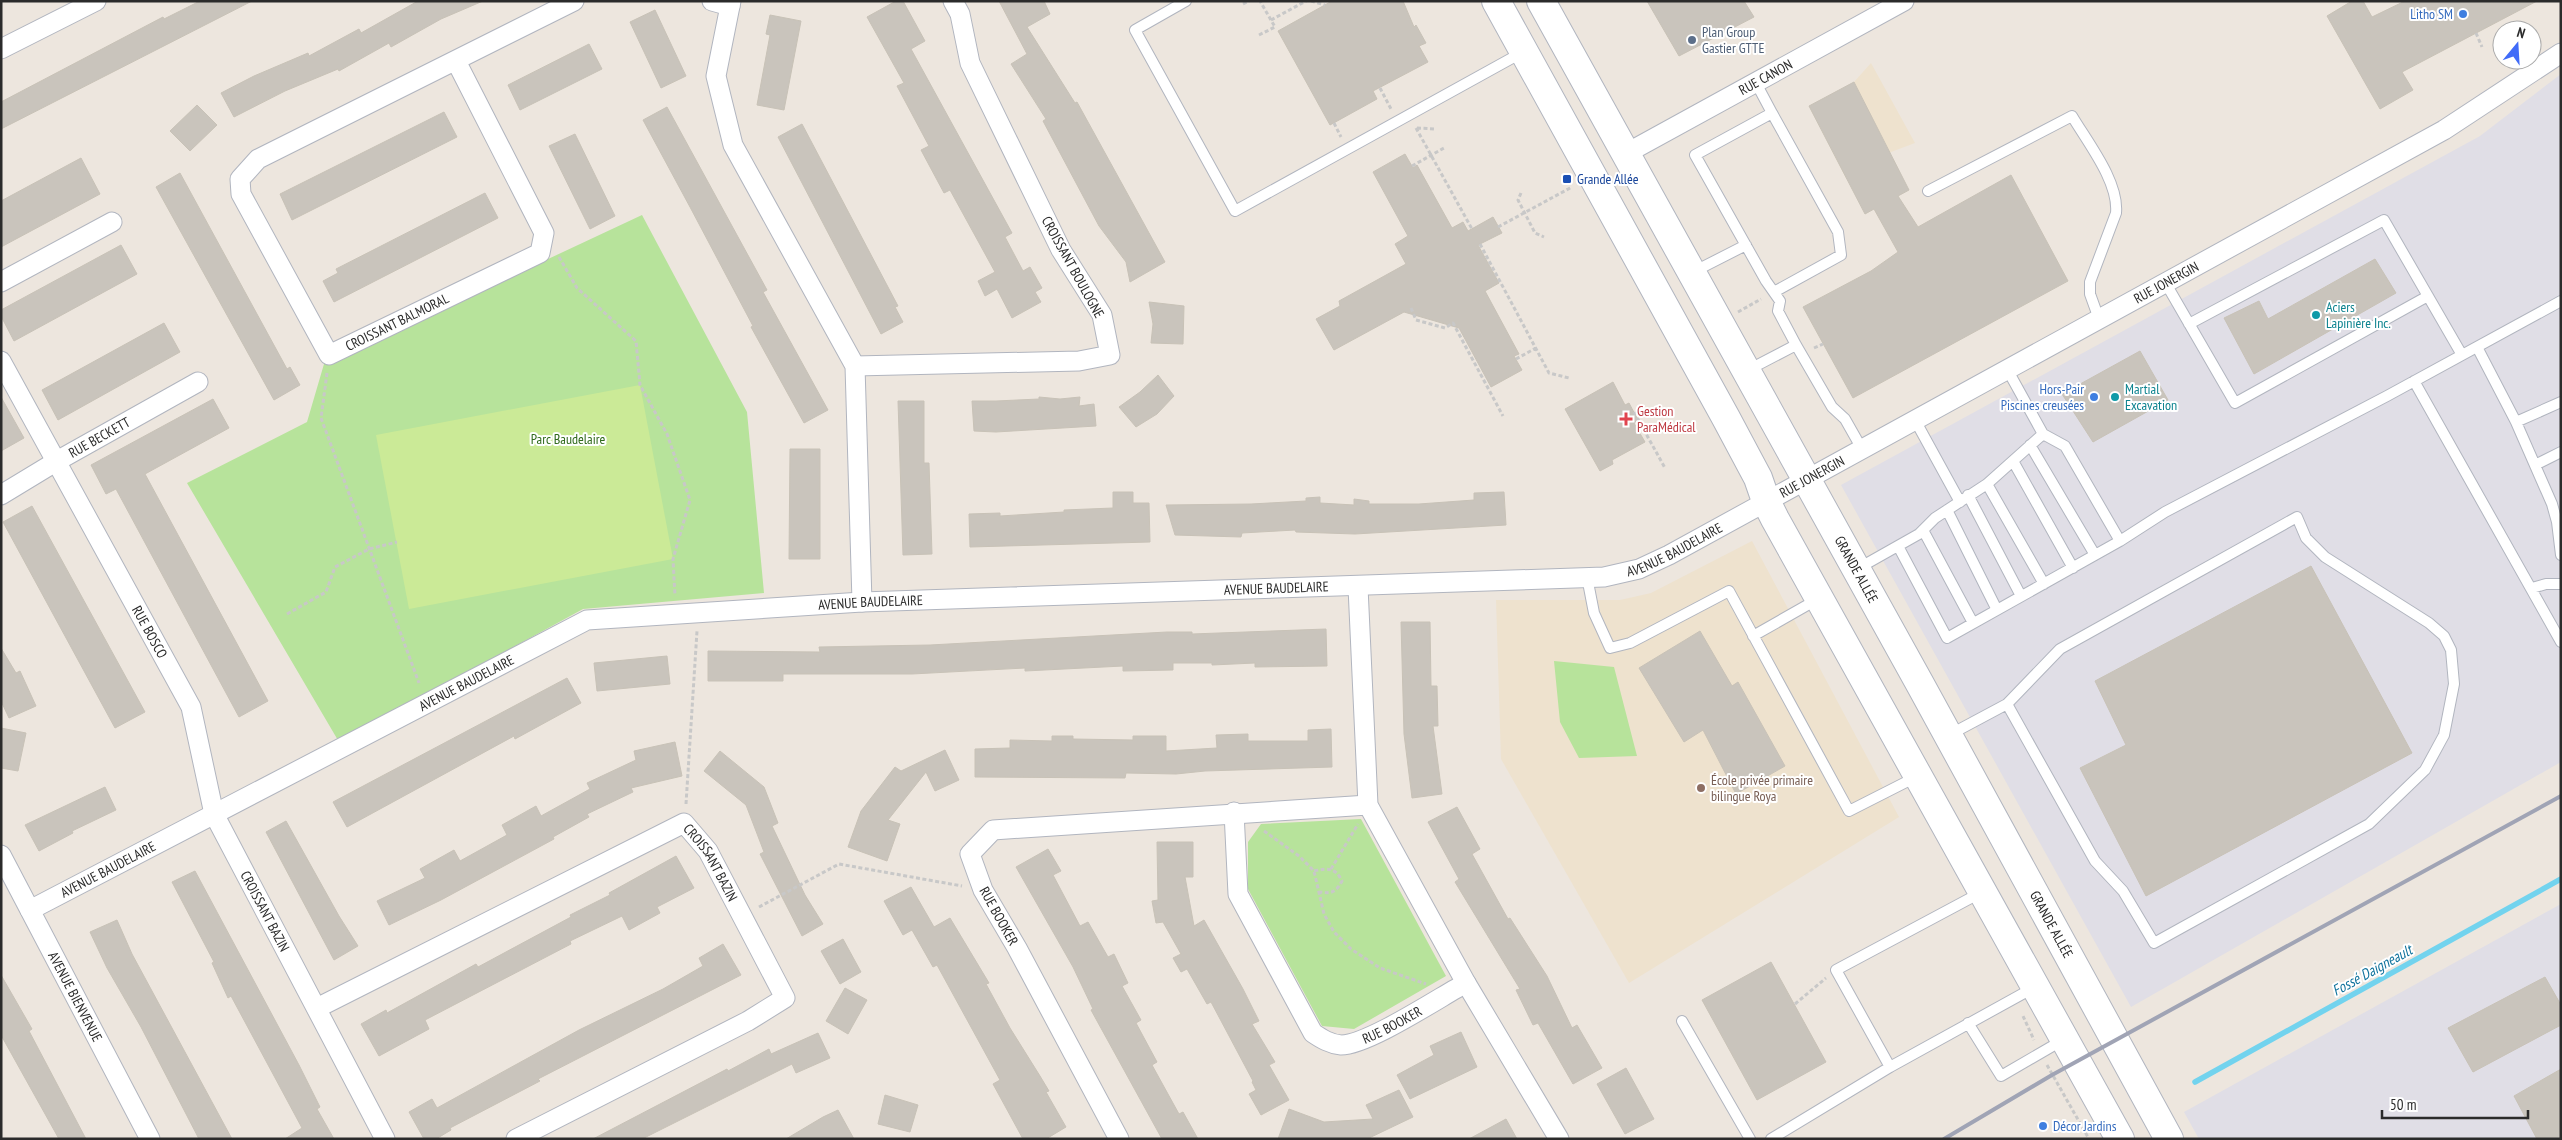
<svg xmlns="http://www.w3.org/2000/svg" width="2562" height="1140" font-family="'PT Sans Narrow',sans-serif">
<rect width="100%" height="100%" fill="#ede6de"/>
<path fill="#e0dee6" d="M2561 74V762L2131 1007 1841 485 2480 136Z
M2561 904V1139H2199L2184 1112Z"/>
<path fill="#eee2ce" d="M1871 63 1915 143 1891 152 1846 178 1809 106 1854 82Z
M1752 541 1899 817 1629 983 1501 759 1496 600H1620L1651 593Z"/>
<path fill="#b7e39b" d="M642 215 747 412 764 593 583 609 339 742 187 483 307 422 324 364Z
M1554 661 1614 667 1637 756 1579 758 1560 722Z
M1361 819 1446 976 1354 1029 1322 1026 1248 889V842L1261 824Z"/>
<path fill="#cbea97" d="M640 385 673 559 409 609 376 435Z"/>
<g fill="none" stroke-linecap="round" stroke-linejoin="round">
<path stroke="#72d3ee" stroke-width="5.5" d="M2195 1082 2561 879"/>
</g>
<path fill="#c9c4bc" stroke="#c8c2b7" d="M200 1H252L1 129V102L163 17 164 19Z
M418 1H483L441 19 391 47 389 43 339 71 338 69 285 91 234 117 221 93 254 76 308 53 309 56 359 29 361 33Z
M896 1H903L925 41 911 49 1012 233 1005 237 1023 271 1030 267 1042 288 1035 292 1041 302 1012 318 997 289 985 296 978 281 995 272 950 190 944 193 921 150 929 146 897 86 904 83 867 17Z
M999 1H1044L1050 14 1027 27 1075 103 1077 102 1165 262 1130 282 1126 262 1099 226 1043 121 1046 119 1011 64 1027 54Z
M1332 1H1403L1414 27 1416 25 1426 43 1419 46 1428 62 1373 91 1377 99 1330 125 1278 31Z
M1647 1H1744L1754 17 1679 56Z
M2352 1H2363L2372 17 2405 1H2537L2402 72 2413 90 2380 109 2327 16Z
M655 10 686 76 661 88 630 22Z
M770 15 801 21 784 110 757 105 770 35 766 34Z
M589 44 602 69 520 110 508 85Z
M1854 82 1909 190 1898 196 1918 227 2011 175 2068 281 1853 398 1803 307 1871 271 1898 252 1874 209 1865 214 1809 106Z
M197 105 217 125 190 151 170 131Z
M667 107 767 290 763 292 828 410 804 423 751 327 753 326 690 207 643 120Z
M444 112 457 137 292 220 280 194Z
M802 124 898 306 895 307 903 322 881 334 778 137Z
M575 134 615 216 590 229 549 146Z
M1405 154 1413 168 1417 165 1452 228 1463 222 1468 231 1493 217 1502 233 1478 245 1499 283 1485 291 1519 354 1514 356 1522 370 1491 387 1459 328 1404 312 1334 350 1316 319 1340 306 1339 301 1406 264 1395 244 1408 236 1373 172Z
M81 158 100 194 1 247V201Z
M180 173 287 369 290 367 300 385 274 400 156 187Z
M485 193 498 218 334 302 323 281 338 273 336 269Z
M121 245 137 274 14 341 1 316V310Z
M2375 259 2396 293 2254 374 2224 318 2259 301 2268 319Z
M1149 302 1184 306 1183 344 1151 343 1153 324Z
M164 323 180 352 58 420 42 390Z
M2140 351 2168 400 2093 442 2062 394Z
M1158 375 1174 396 1157 414 1136 427 1119 407 1140 392Z
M1613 382 1625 405 1629 403 1638 420 1634 423 1645 442 1612 460 1613 464 1600 471 1565 409Z
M1 397 24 438 1 451Z
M1039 397 1060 399 1080 397 1079 406 1094 404 1096 426 996 432 974 431 972 401H996L1039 399Z
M213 399 229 428 145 474 268 701 239 717 116 489 106 494 91 465Z
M898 401H924V463H929L932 554 903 555Z
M790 449H820V559H789Z
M1113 492H1133V503H1149L1150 542 970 547 969 514 1000 513V516L1064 512V510L1113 508Z
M1504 492 1506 525 1355 534 1296 532 1295 530 1242 533 1241 537 1175 535 1166 505 1251 504 1306 501V498L1320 497V503L1354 505V499L1369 501V504H1419L1474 500V493Z
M32 506 145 712 115 728 3 522Z
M2311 566 2412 753 2146 896 2080 768 2126 745 2095 681Z
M1401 622H1430L1431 686H1437L1438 726H1433L1442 794 1412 798 1404 734Z
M1326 629 1327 666 1255 667V663L1212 665V663H1173V670L1123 671V666L1025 671V668L912 674H783V681H708V651L820 652 819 647 930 645 1167 632H1192V634Z
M1700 631 1732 686 1738 682 1785 766 1736 794 1703 730 1684 742 1639 668Z
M1 648 16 673 20 671 36 706 9 718 1 701Z
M667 656 670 684 597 691 594 663Z
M567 678 581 703 515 739 514 736 347 827 333 802Z
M1 728 26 733 18 771 1 768Z
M1331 729 1332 767 1205 771 1176 774 1126 773 1125 778 975 777V749L1010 748V740L1052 741V736H1073V739L1133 740V736H1166V751L1217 748 1216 735 1248 734V741H1308V730Z
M675 742 682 776 631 788 633 792 587 814 589 817 553 837 554 839 441 900 389 925 377 901 425 878 420 869 454 850 460 861 507 835 502 825 536 806 541 816 590 789 587 783 636 760 634 751Z
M945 750 959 780 935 791 926 772 888 820 900 824 887 861 848 847 861 811 895 767 901 771Z
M720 751 764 787 778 823 772 826 805 895 823 924 802 936 760 854 764 852 746 805 704 771Z
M105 787 116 810 72 831 73 833 39 851 25 825Z
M1457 807 1480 849 1472 854 1508 919 1510 918 1547 976 1572 1028 1577 1025 1602 1068 1573 1084 1538 1023 1533 1025 1516 990 1520 989 1455 882 1459 879 1428 822Z
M286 821 339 916 358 946 334 960 266 832Z
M1157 842H1193V877H1185L1194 926 1204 920 1243 989 1259 1021 1252 1024 1275 1062 1269 1065 1289 1100 1261 1115 1249 1094 1256 1090 1252 1082 1253 1081 1211 1002 1207 1004 1187 969 1181 972 1173 958 1181 954 1163 922 1156 923 1152 901 1158 900Z
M1048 849 1061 871 1053 875 1080 926 1088 922 1108 957 1114 954 1128 983 1122 986 1141 1020 1136 1023 1157 1062 1152 1065 1179 1114 1183 1112 1198 1139H1162L1091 1010 1093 1009 1073 967 1016 867Z
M676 856 694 888 657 907 660 913 629 930 622 916 570 941 571 944 425 1020 429 1029 379 1056 361 1024 386 1010 387 1013 476 964 478 967 571 917 570 915 610 895 609 893Z
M195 871 299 1065 320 1107 317 1109 334 1139H285L302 1128 231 996 228 998 212 963 214 962 172 882Z
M911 887 934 927 950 918 989 983 986 984 1010 1028 1040 1076 1049 1091 1046 1092 1066 1127 1046 1139H1023L993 1084 1000 1080 937 965 933 967 912 930 903 935 884 901Z
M117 920 132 954 232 1139H199L141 1027 107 968 90 932Z
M843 939 861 972 840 984 821 951Z
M723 944 741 975 538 1079 540 1081 450 1128 451 1130 436 1139H424L409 1112 432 1099 437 1108 579 1030 663 989 703 966 699 958Z
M1771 962 1826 1062 1757 1100 1702 1000Z
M1 975 32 1029 29 1031 86 1139H59L1 1035Z
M2545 977 2561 1005V1025L2473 1072 2448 1028Z
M845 988 867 1000 848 1034 826 1021Z
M1461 1032 1477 1067 1410 1099 1397 1075 1434 1055 1430 1046Z
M818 1033 830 1058 796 1073 792 1064 642 1139H593L727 1069 728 1071 769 1049 771 1054Z
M1626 1068 1654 1119 1625 1134 1597 1084Z
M2561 1069V1139H2537L2514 1096Z
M1399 1090 1413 1117 1367 1139H1278L1289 1109 1324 1122 1373 1119 1366 1105Z
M885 1095 918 1105 910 1132 878 1124Z
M838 1110 854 1139H786L823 1117Z
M1506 1119 1517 1139H1469Z"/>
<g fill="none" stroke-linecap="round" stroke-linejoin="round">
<g stroke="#b1b5bf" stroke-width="12">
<path id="lane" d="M1186 1 1135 30 1235 211 1523 52
M1756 83 1772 113 1695 155 1766 281 1780 301 1778 311 1796 345 1832 407 1845 419 1862 449
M1772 113 1838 232 1841 255 1774 292
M1928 191 2072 116C2088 143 2119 182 2116 213L2090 282V294L2099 319
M1693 272 1746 245
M2165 282 2235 403 2428 296
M2189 324 2384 220 2462 355
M2477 347 2516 422 2552 504 2557 522 2561 555
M1748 370 1796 345
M2414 381 2561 642
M1915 420 1960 502
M2516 422 2561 402
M2030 445 2095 555
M2013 461 2073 568
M2535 465 2561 452
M1987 484 2044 584
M1968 495 2021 596
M1947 510 1997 610
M1923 530 1973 623
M2120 541 2165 512 2387 396 2561 301
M1898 546 1947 638 2120 541 2065 446 2043 434 2007 369
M1857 569 1919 534 1935 518 1987 484 2043 434
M1587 577 1594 613 1610 648 1630 643 1729 591 1849 811 1916 777
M2532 588 2546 584H2561
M1753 636 1818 599
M1949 735 2007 704 2095 861 2123 891 2154 943 2369 824 2425 770 2444 735 2454 684 2451 650 2444 636 2429 623 2325 557 2306 538 2297 517 2060 649 2007 704
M1982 892 1836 970 1890 1067 2035 987
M1682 1021 1750 1139
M1968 1023 2001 1076 2063 1040
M1771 1139 1890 1067"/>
</g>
<g stroke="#b1b5bf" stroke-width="21">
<g id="street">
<path d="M712 1 730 6"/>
<path d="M731 1 716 76 733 145 855 366 862 602"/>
<path d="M1 49 96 1"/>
<path d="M456 61 544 233 540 253 329 355 241 194 240 179 258 159 574 1"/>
<path id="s1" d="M1627 153 1904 1"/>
<path d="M1 282 112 222"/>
<path id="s2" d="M1 361 191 707 214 814 385 1139"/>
<path d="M855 366 1079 361 1110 355 1102 315 1061 250 970 63 960 14 953 1"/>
<path id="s3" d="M1 495 57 461 198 382"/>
<path d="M1358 587 1368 805 1466 983 1559 1139"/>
<path id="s4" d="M1234 812 1238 894 1313 1033C1322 1039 1330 1044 1341 1045 1368 1045 1440 997 1466 983"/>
<path id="s5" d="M1 855 150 1139"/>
<path id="s6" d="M30 910 587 620 862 602 1604 577 1639 569 1669 555 2444 130 2561 53"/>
<path id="s7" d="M317 1008 684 823 708 851 785 998 748 1021 516 1139"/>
<path d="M1119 1139 1017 948 983 890 970 854 993 830 1368 805"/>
</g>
</g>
<g stroke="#b1b5bf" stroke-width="30">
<g id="secondary">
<path d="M1496 1 1726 418 1758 478 1766 501 1775 519 2120 1139"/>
<path id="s8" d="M1541 1 1920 684 2169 1139"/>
</g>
</g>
<path stroke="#c8c8c8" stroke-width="3" stroke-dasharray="4 2.5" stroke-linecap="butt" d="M1311 1 1325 5
M1243 4 1249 1
M1271 20 1306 1
M2476 33 2482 47
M1259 35 1275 27 1260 1
M1380 88 1391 109
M1334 123 1341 137
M1416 128 1472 229
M1417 128 1435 129
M1412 166 1444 148
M1521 193 1518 200 1535 233 1544 237
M1498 227 1572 187
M1480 244 1549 373 1569 378
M559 257 577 288 636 341 640 385 667 434 690 500 673 559 675 596
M1411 308 1416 320 1445 328 1453 323 1503 416
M1738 312 1761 299
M1814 348 1823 344
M1516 359 1536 348
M327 373 321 418 419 683
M1634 412 1665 468
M287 614 326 592 335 567 369 549 397 542
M686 804 697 631
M1264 831 1299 856 1314 871 1324 914 1334 932 1351 949 1380 968 1426 984
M1331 869 1358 824
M1314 871C1328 868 1335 867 1342 881 1336 892 1332 894 1320 892
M759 907 839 864 962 886
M1795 1004 1826 978
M2023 1016 2034 1040
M2047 1065 2089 1139"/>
<use href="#lane" stroke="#fff" stroke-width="10"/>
<use href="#street" stroke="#fff" stroke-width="19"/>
<use href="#secondary" stroke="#fff" stroke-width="28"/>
<path stroke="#a0a4b5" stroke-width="4" d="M1944 1139 2052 1075 2561 796"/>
</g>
<g fill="#3f7fe0" stroke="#fff" stroke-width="2">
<circle cx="2463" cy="14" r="5"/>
<circle cx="2094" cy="397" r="5"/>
<circle cx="2043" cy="1126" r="5"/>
</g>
<circle fill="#5c6f8a" stroke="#fff" stroke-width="2" cx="1692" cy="40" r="5"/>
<rect fill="#1a4fb4" stroke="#fff" stroke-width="2" x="1562" y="174" width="10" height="10" rx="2.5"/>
<g fill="#0f9aa8" stroke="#fff" stroke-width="2">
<circle cx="2316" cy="315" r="5"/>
<circle cx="2115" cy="397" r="5"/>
</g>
<path fill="#e0444e" stroke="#fff" stroke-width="2" d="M1623.5 411.5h5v5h5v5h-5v5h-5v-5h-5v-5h5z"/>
<circle fill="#8d6e63" stroke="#fff" stroke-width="2" cx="1701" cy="788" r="5"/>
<g text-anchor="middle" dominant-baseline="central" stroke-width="4" stroke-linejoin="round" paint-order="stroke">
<g font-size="14" fill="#366cbe" stroke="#fff" text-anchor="end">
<text x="2453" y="14">Litho SM</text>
<text x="2084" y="389">Hors-Pair<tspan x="2084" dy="16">Piscines creusées</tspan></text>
<text x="2053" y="1126" text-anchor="start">Décor Jardins</text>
</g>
<g font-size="14" fill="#4e5e75" stroke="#fff" text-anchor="start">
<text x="1702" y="32">Plan Group<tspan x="1702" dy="16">Gastier GTTE</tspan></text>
</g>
<g font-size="14" fill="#2b2b2b" stroke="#fff">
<text stroke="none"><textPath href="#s1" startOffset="158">RUE CANON</textPath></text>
<text transform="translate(1073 267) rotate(61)">CROISSANT BOULOGNE</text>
<text stroke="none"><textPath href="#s6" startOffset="2282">RUE JONERGIN</textPath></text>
<text transform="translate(397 322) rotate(-26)">CROISSANT BALMORAL</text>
<text stroke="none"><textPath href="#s3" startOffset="114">RUE BECKETT</textPath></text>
<text stroke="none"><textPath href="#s6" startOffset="1878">RUE JONERGIN</textPath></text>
<text stroke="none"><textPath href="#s6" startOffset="1722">AVENUE BAUDELAIRE</textPath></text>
<text stroke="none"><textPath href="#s8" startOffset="650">GRANDE ALLÉE</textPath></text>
<text stroke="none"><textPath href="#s6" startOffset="1318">AVENUE BAUDELAIRE</textPath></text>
<text stroke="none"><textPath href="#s6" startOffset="912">AVENUE BAUDELAIRE</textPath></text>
<text stroke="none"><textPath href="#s2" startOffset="309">RUE BOSCO</textPath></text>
<text stroke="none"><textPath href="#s6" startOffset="492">AVENUE BAUDELAIRE</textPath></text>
<text stroke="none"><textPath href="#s7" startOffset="459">CROISSANT BAZIN</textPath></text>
<text stroke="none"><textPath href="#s6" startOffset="88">AVENUE BAUDELAIRE</textPath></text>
<text stroke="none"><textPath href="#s2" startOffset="614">CROISSANT BAZIN</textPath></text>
<text transform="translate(999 916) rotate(61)">RUE BOOKER</text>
<text stroke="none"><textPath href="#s8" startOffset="1055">GRANDE ALLÉE</textPath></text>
<text stroke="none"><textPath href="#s5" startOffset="160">AVENUE BIENVENUE</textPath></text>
<text stroke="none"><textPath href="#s4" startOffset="326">RUE BOOKER</textPath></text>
</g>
<g font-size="14" fill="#164399" stroke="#fff" text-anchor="start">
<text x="1577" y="179">Grande Allée</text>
</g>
<g font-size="14" fill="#0d838f" stroke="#fff" text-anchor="start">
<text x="2326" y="307">Aciers<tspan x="2326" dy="16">Lapinière Inc.</tspan></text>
<text x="2125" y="389">Martial<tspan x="2125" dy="16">Excavation</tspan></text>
</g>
<g font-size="14" fill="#be3a42" stroke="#fff" text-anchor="start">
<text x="1637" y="411">Gestion<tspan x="1637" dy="16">ParaMédical</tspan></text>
</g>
<g font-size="14" fill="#2f691b" stroke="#fff">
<text x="568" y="439">Parc Baudelaire</text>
</g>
<g font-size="14" fill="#785e54" stroke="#fff" text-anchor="start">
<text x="1711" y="780">École privée primaire<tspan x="1711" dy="16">bilingue Roya</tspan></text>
</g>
<g font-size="15" font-style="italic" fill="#0f729c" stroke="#fff">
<text transform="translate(2372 970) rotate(-29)">Fossé Daigneault</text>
</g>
</g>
<rect width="2562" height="1140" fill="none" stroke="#2b2b2b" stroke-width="5"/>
<g transform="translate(2517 45) rotate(18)"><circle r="24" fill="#ffffff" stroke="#aaaaaa"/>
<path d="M0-4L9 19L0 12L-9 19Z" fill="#406bf8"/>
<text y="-8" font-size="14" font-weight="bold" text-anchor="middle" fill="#2b2b2b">N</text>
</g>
<path d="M2382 1110v8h146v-8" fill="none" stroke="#2b2b2b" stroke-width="2.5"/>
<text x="2390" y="1110" font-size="15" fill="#2b2b2b" stroke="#ffffff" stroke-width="4" paint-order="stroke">50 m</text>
</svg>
